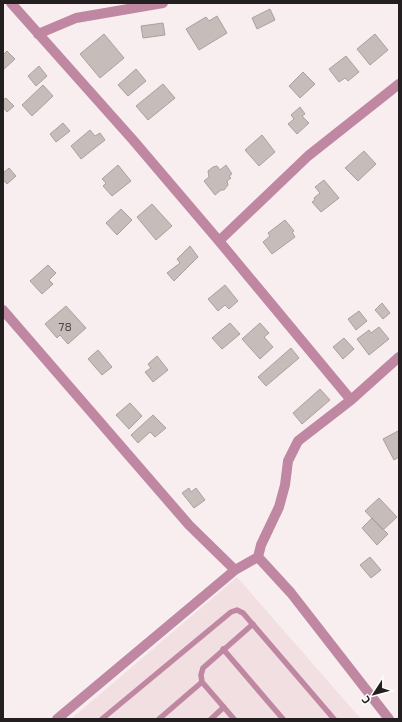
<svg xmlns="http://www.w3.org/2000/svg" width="402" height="722" font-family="'Exo 2',sans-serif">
<rect width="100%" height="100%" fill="#f9eeef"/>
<path fill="#f2dfe1" d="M237 577 361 719H71Z"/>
<path fill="#c6bcba" stroke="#aaa09e" d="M270 9 275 20 257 29 252 18Z
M217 16 227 33 199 50 186 29 206 17 209 21Z
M163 23 165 35 143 38 141 26Z
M104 34 124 58 100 78 80 54Z
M375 34 388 50 370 65 357 49Z
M7 51 15 59 3 70V55Z
M346 56 359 72 348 81 345 78 339 82 329 69Z
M39 66 47 76 36 86 28 76Z
M136 69 146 81 128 96 118 85Z
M303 72 315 84 300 98 289 86Z
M163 84 175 98 148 120 136 106Z
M43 85 53 96 32 116 22 105Z
M6 98 14 106 7 112 3 107V100Z
M300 107 305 114 302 116 309 123 297 134 288 124 294 119 291 115Z
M63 123 70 131 56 142 50 134Z
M90 130 95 136 100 133 105 140 81 159 71 146Z
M262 135 275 152 259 166 245 150Z
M364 151 376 164 358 181 345 168Z
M118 165 131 181 112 196 103 186 106 183 102 179Z
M226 165 232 174 229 176 231 178 227 181 228 185 224 190H221L215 195 204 181 209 177 208 171 213 167 217 166 220 170Z
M9 168 16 176 7 184 3 180V173Z
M324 180 339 198 321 212 312 202 315 200 314 198 320 193 315 187Z
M152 204 172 226 156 240 137 217Z
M121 209 132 220 117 235 106 223Z
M285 220 294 231 292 232 295 237 272 254 263 242 270 236 268 233Z
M190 246 198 257 174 281 167 273 180 263 177 259Z
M48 265 56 273 49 280 53 284 42 294 30 281Z
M225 285 238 301 229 309 225 305 218 311 208 299Z
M382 303 390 313 383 319 375 310Z
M66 306 86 328 68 344 60 335 57 338 45 324Z
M359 311 367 321 356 330 348 319Z
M230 323 240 334 222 349 212 338Z
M260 323 269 333 264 337 273 347 260 359 242 339Z
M379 327 389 339 369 355 357 339 369 330 371 333Z
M344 338 354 349 343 359 333 347Z
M291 348 299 358 266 386 258 377Z
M98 350 112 367 102 375 88 359Z
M157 356 168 370 153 382 145 372 151 368 148 364Z
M320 389 330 400 302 424 293 413Z
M130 403 142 416 129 429 116 415Z
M153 415 166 428 155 437 150 432 138 443 131 435Z
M398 431 399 433V457L394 460 383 439Z
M189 488 191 492 196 488 205 500 194 508 182 493Z
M379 498 397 517 383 530 365 511Z
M372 518 388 534 377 545 362 528Z
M370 557 381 570 371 578 360 565Z"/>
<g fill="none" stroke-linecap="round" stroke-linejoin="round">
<path stroke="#bf87a1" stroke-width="5.5" d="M223 649 283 719
M102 719 231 612 237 610 243 613 334 719
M159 719 202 682
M211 719 224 707
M234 719 202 682 201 675 203 668 253 624"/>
<path stroke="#bf87a1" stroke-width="10" d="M11 3 133 140 219 241
M38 34 76 18 163 3
M3 310 189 525 235 570
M351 400 399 357
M57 719 235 570 258 557
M389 719 291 593 258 557 261 545 279 507 285 485 288 461 298 441 351 400 219 241 308 156 399 84"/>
</g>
<g text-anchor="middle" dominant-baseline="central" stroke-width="3.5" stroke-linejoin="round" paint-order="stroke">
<g font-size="12" fill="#4c4646">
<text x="65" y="326">78</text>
</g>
</g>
<rect width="402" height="722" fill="none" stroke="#231f20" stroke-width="8"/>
<g transform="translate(374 694) rotate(234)" stroke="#fefefe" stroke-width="3" paint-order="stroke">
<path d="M0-3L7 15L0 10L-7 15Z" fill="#231f20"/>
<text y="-6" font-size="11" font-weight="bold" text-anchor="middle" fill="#231f20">С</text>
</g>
</svg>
